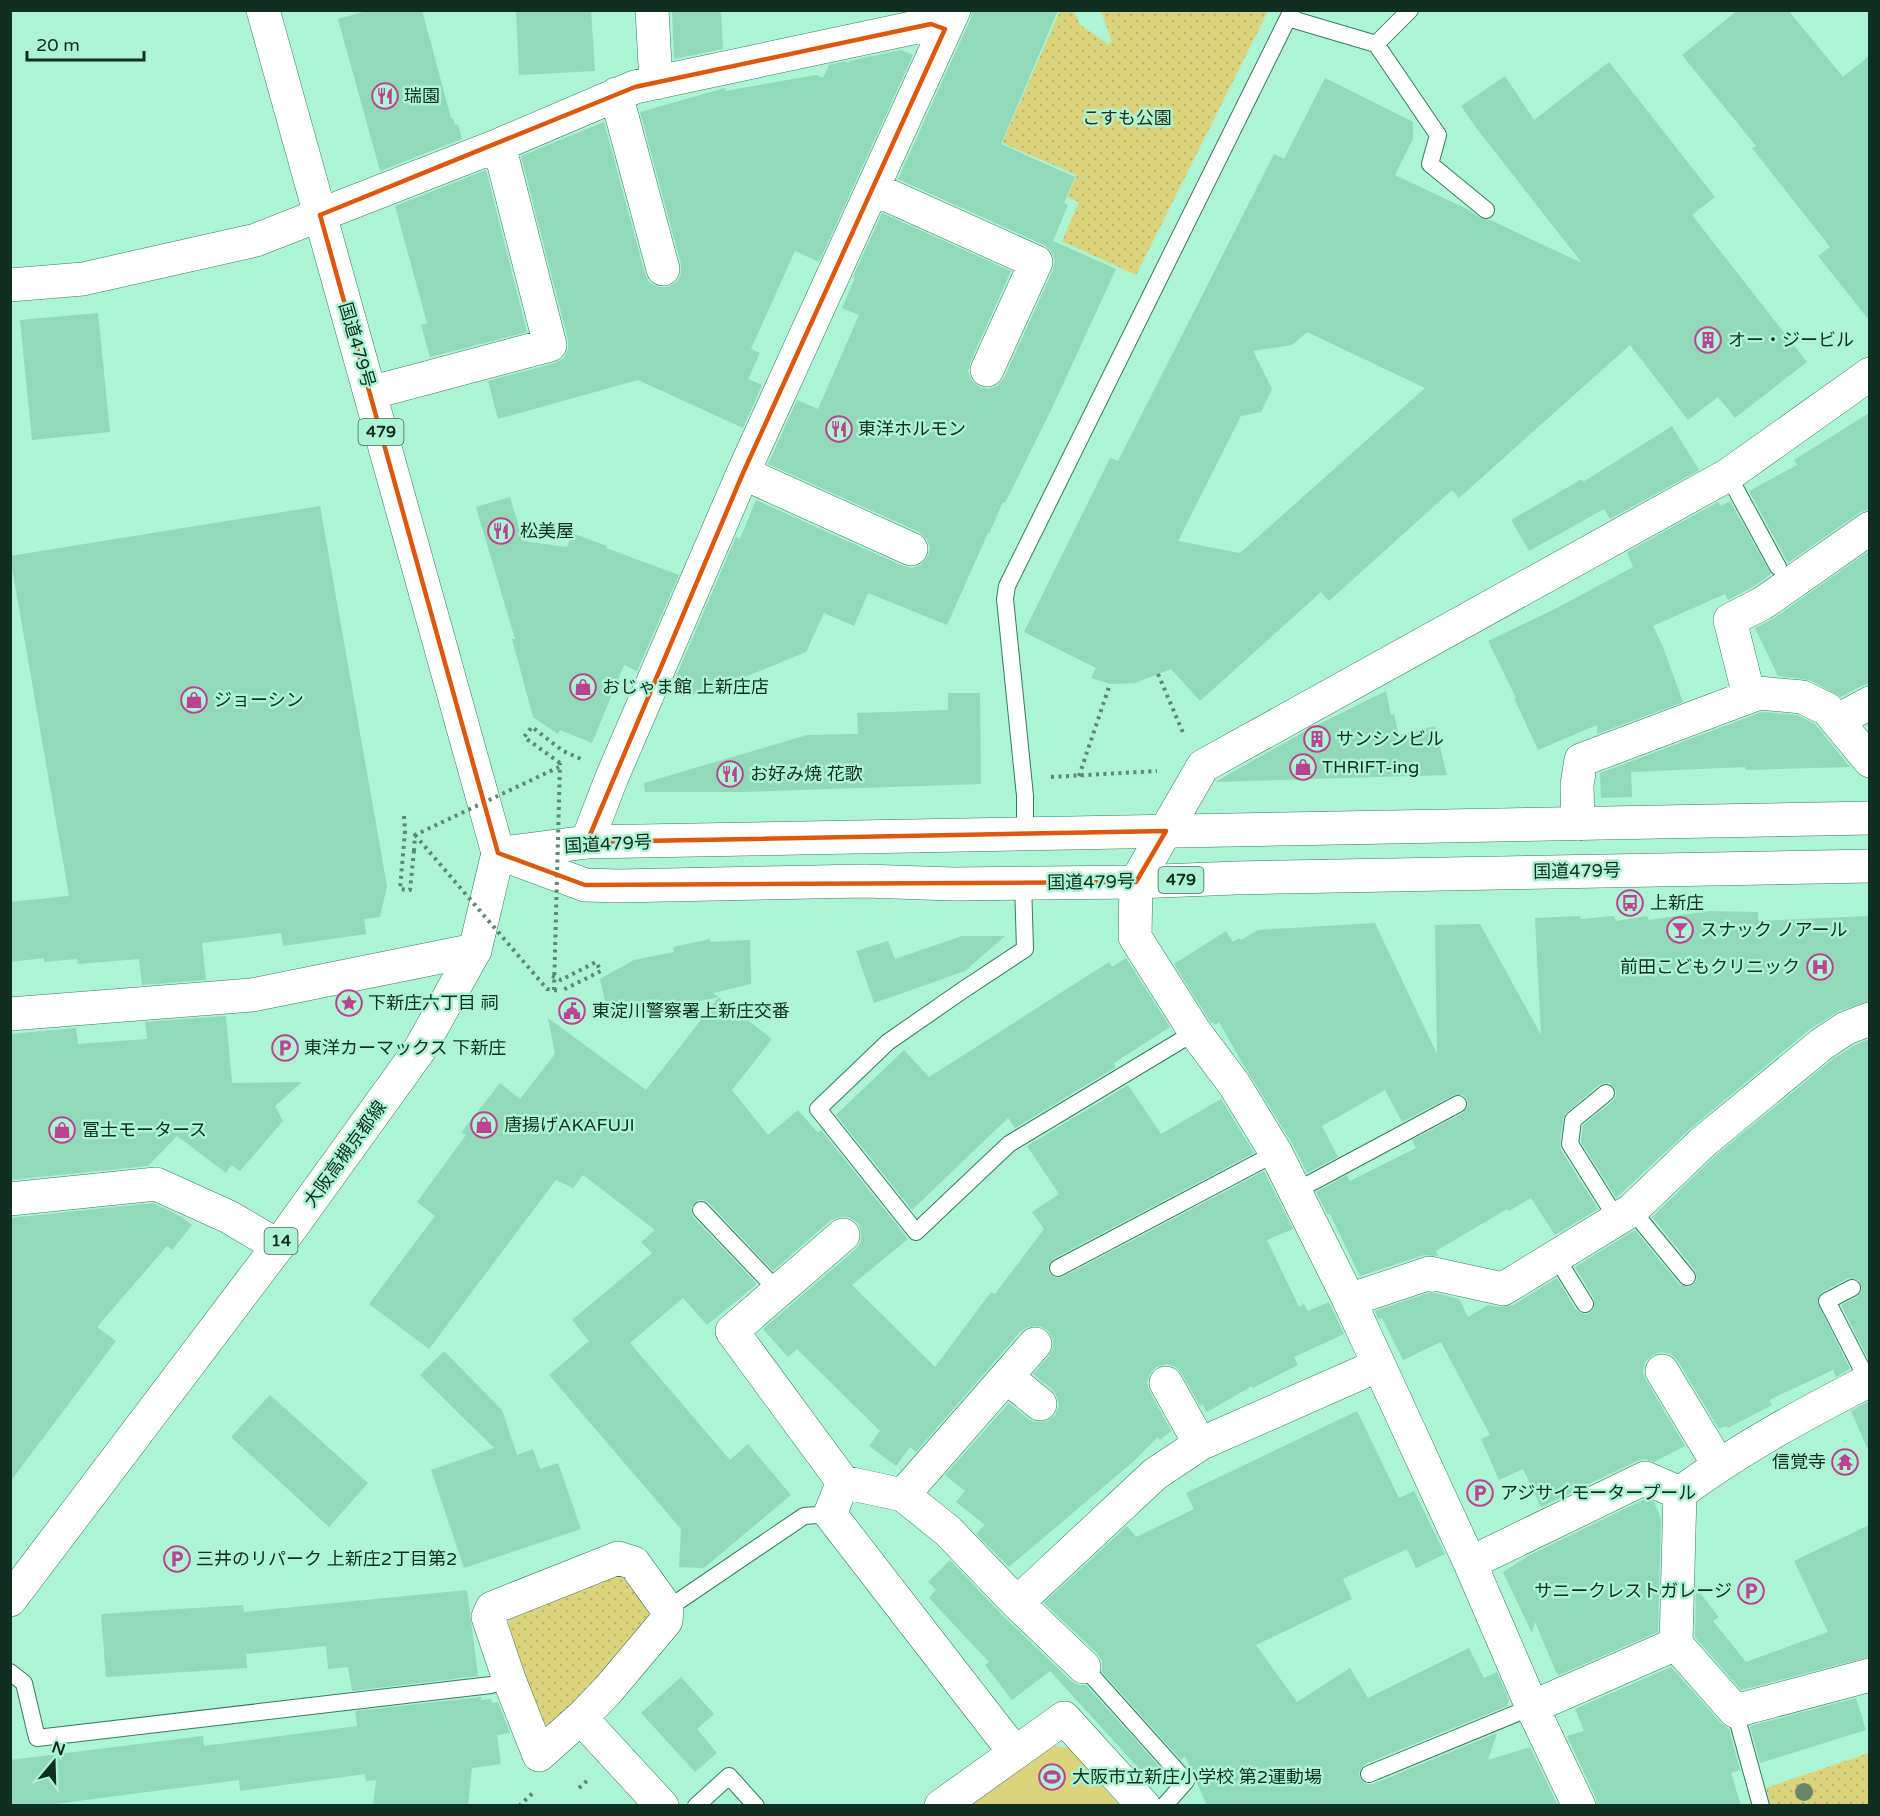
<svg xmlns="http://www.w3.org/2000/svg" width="1880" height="1816" font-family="'Varela Round','Noto Sans JP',sans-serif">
<defs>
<pattern id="grass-dots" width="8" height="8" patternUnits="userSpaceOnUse" patternTransform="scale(1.5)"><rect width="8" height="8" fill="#dbd47c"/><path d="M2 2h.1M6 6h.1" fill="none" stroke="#bbb66b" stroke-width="1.8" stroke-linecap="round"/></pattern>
</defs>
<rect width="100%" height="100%" fill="#acf4d3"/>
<path fill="url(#grass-dots)" d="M1060 11H1074L1080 25 1108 44 1112 42 1101 11H1268L1136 275 1062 241 1079 202 1067 197 1077 175 1002 143Z
M619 1567 658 1609 558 1726 540 1723 506 1630 513 1611Z
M1869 1753V1805H1771L1766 1788Z"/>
<path fill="#dbd47c" d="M1052 1745 1070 1749 1119 1805 970 1806Z"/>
<path fill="#91d9b8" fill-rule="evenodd" d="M370 10H422L451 118H453L455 125 458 124 462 139 380 171 338 19Z
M516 10H591L595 71 519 75Z
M672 10H721L723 49 674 59Z
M972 10H1058L1001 144 1075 177 1064 203 1068 205 1053 241 1116 269 1052 408 1005 503 1003 502 989 534 988 533 947 625 868 593 854 626 824 613 806 652 711 691 692 695 672 686 736 537 740 539 756 500 903 566 912 568 921 565 928 556 930 548 927 539 919 532 768 464 797 400 818 409 859 315 842 308 855 278 853 277 882 213 1011 271 970 363 968 371 971 380 980 387 989 389 997 386 1004 378 1053 270 1055 260 1051 251 1044 245 898 179 971 18Z
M1738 10H1788L1843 77 1869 56V320L1818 256 1830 247 1752 148 1756 146 1682 55Z
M901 50 913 55 819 262 795 251 751 349 760 353 748 379 762 385 743 428 638 380 498 419 488 381 555 363 564 358 568 349V340L521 156 604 122 645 274 649 282 658 287H668L677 282 681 274V264L640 112 725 88V91L816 75 823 78 829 65 845 61 849 63V61Z
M1609 62 1715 197 1692 215 1807 362 1735 418 1718 397 1688 420 1630 345 1459 498 1452 490 1329 601 1321 592 1200 701 1171 669 1135 683 1110 684 1091 678 1096 668 1024 632 1110 458 1118 461 1274 154 1284 159 1325 78 1413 122V139L1395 175 1469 210 1480 218 1490 220 1582 263 1477 129 1461 106 1505 76 1534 120ZM1307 332 1425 388 1240 553 1178 541 1241 416 1261 412 1272 389 1253 351 1292 345Z
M486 170 527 332 430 357 421 325 427 323 395 206Z
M98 313 110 432 32 440 20 320Z
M1869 413V509L1859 513 1788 563 1749 491 1797 465 1794 460Z
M1672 426 1699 470 1610 519 1604 509 1529 551 1511 520 1582 479 1583 482Z
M510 497 523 541 567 547 572 533 607 546 606 548 679 575 637 671 624 665 592 743 560 730 558 734 533 717 512 639H515L476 507Z
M1730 501 1771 574 1753 587 1728 600 1725 594 1653 626 1663 647 1683 702 1597 734V725L1538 750 1514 698H1516L1488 641 1555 609 1633 567 1627 552 1718 502 1721 506Z
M320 506 387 886 380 917 364 919 366 934 283 946 281 933 202 943 206 980 142 985 139 959 78 964 77 959 44 962V958L10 962V902L69 896 10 556Z
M1869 551V684L1861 686 1841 697 1810 680 1778 676 1755 628 1774 618Z
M1386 691 1391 715 1394 714 1399 735 1435 726 1447 775 1215 782 1309 729Z
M948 693H980L981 784 742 792H645L644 783 807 735 858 734 857 713 948 710Z
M1762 712 1797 715 1815 724 1850 767 1746 770 1745 767 1631 772 1632 797 1601 798 1600 773Z
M1709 911 1758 912V921L1869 916V1001L1839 1011 1810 1029 1691 1128 1616 1198 1581 1142 1583 1125 1613 1101 1616 1096V1091L1610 1083H1605L1599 1085 1566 1113 1563 1119 1560 1143 1561 1150 1598 1209 1555 1235 1531 1198 1509 1211 1507 1209 1436 1251 1438 1256 1424 1255 1360 1276 1330 1214 1328 1215 1316 1192 1347 1175 1350 1181 1416 1148 1412 1140 1463 1113 1468 1105 1467 1099 1463 1095H1454L1402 1122 1385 1090 1322 1126 1338 1157 1307 1173 1292 1143 1243 1064 1219 1022 1215 1025 1213 1022 1211 1023 1174 964 1226 931 1233 942 1239 938 1241 940 1258 930 1375 923 1437 1054 1435 925 1480 924 1541 1035 1535 918 1580 916 1581 919 1614 916 1616 921 1647 916 1649 920Z
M962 936H1005L965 971 874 1003 856 951 888 941 895 959Z
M710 939V942L750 940 751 984 713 993 772 1039 732 1090 768 1135 798 1110 818 1133 821 1130 908 1239 852 1285 935 1367 991 1292 995 1294 1044 1229 1032 1212 1059 1194 1027 1146 1128 1085 1161 1134 1221 1099 1254 1153 1053 1259 1048 1267 1049 1273 1057 1278 1063 1277 1264 1171 1293 1229 1267 1240 1299 1307 1304 1304 1308 1311 1329 1302 1344 1334 1294 1357 1298 1365 1253 1388 1252 1386 1207 1412 1202 1404 1200 1406 1182 1374 1176 1367 1167 1364 1156 1367 1150 1374 1147 1383 1150 1392 1171 1431 1160 1440 1158 1437 1134 1461 1009 1567 976 1534 985 1525 956 1502 965 1491 945 1475 1009 1403 1028 1419 1036 1422 1047 1421 1055 1415 1059 1406 1057 1397 1052 1389 1033 1374 1049 1356 1053 1348V1339L1048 1330 1038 1326 1028 1327 1021 1331 916 1452 910 1447 896 1466 869 1446 880 1431 797 1349 788 1357 763 1329 856 1249 861 1241V1232L858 1223 849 1217H840L831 1220 773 1271 709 1203 703 1200H698L691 1208 693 1217 757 1284 707 1325 683 1298 630 1343 730 1460 748 1444 791 1495 704 1568 679 1567 681 1529 549 1375 589 1341 572 1320 652 1253 641 1242 655 1230 583 1175 573 1188 556 1180 429 1349 369 1304 435 1216 417 1202 466 1135 461 1133 500 1083 520 1099 555 1054 548 1018 646 1090 719 997 609 1019 600 979 634 960 674 952 673 947Z
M1126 958 1170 1027 1114 1063 1116 1067 1015 1128 1008 1118 912 1210 836 1115 904 1050 929 1077 1109 962 1112 967Z
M226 1016 232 1083 302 1082 275 1106 283 1121 240 1171 231 1165 226 1173 177 1136 148 1166 10 1180V1034L76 1028 78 1044 147 1039 145 1022Z
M1869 1039V1361L1841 1305 1857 1297 1862 1289 1858 1280 1848 1278 1822 1292 1817 1301 1850 1369 1836 1377 1833 1370 1769 1400 1772 1405 1728 1428 1726 1426 1719 1429 1678 1361 1671 1354 1661 1352 1653 1355 1645 1362 1643 1372 1646 1380 1685 1446 1654 1462 1645 1459 1637 1461 1541 1507 1523 1469 1499 1480 1481 1439 1490 1435 1441 1342 1403 1360 1382 1318 1378 1319 1375 1311 1431 1292 1459 1299 1468 1317 1488 1305 1500 1307 1513 1305 1557 1278 1576 1310 1585 1314 1590 1313 1594 1308V1299L1575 1267 1635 1230 1679 1284 1688 1287 1693 1285 1697 1280 1695 1270 1652 1217 1715 1156 1833 1059 1855 1045Z
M153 1203 180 1216 192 1225 172 1250 167 1246 97 1327 116 1341 10 1482V1218Z
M444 1351 502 1410 517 1455 533 1449 540 1469 558 1463 581 1529 464 1568 431 1470 494 1448 420 1375Z
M270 1395 368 1483 329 1527 231 1437Z
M1869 1401V1452L1851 1411Z
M1357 1411 1399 1498 1414 1491 1445 1554 1416 1568 1407 1549 1343 1579 1352 1599 1256 1645 1297 1702 1350 1668 1368 1698 1469 1648 1484 1678 1497 1672 1509 1700 1507 1706 1365 1764 1359 1772 1360 1779 1367 1784H1373L1497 1733 1488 1760 1530 1747 1558 1806H1207L1185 1756 1181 1760 1102 1672V1661L1097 1653 1044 1603 1127 1526 1136 1537 1194 1509 1186 1493Z
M1645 1499 1654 1502 1661 1519 1658 1632 1559 1675 1556 1672 1535 1622 1532 1633 1503 1572 1530 1555Z
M1869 1525V1657L1741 1690 1695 1637 1696 1588 1719 1617 1713 1621 1746 1662 1828 1632 1794 1561Z
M950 1560 1004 1617 1071 1681 1079 1685H1086L1165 1773 1153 1784 1050 1671 1012 1700 985 1665 989 1662 929 1598 936 1590 928 1582Z
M467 1590 478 1676 352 1691 348 1667 328 1669 326 1646 246 1654 247 1668 106 1677 101 1614 243 1605 244 1612Z
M1671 1667 1721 1723 1729 1729 1740 1770 1731 1773 1741 1806H1597L1596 1798 1567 1736 1584 1731 1575 1709Z
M681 1677 714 1714 697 1729 717 1753 695 1772 641 1713Z
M481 1697V1700L491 1699 492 1703 498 1702 510 1733 497 1735 501 1764 472 1768 468 1806H373L376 1780 366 1781 365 1774 240 1791 239 1780 40 1806H10V1760L203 1736 204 1746 357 1726 355 1711Z
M1856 1698 1866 1730 1760 1763 1750 1726Z"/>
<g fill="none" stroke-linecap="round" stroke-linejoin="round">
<g stroke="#367d60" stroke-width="18">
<path id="lane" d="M1288 18 1376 44 1410 10
M1376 44 1438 135 1430 164 1486 210
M1728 475 1778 567
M1025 835V796L1005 599 1007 586 1292 10
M1023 883 1025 949 963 990 888 1042 818 1109 916 1232 1009 1144 1195 1032
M1606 1093 1573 1120 1570 1144 1617 1219
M1294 1192 1458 1104
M701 1210 778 1291
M1632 1210 1687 1277
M1556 1257 1585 1304
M1058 1268 1276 1153
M1852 1288 1827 1301 1868 1381
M667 1609 804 1516 830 1514
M1084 1667 1186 1781 1164 1806
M10 1672 24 1683 37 1738 491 1685 509 1679
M1735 1711 1761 1806
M1369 1774 1532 1707
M696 1806 729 1776 756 1806"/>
</g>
<g stroke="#367d60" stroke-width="34">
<path id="street" d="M652 10 656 83
M616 94 663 269
M874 189 1036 262 987 370
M10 285 83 279 256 240 499 145 635 87 931 24 945 29
M370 393 550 345 499 145
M743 473 911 549
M1749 696 1730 620 1763 603 1870 528
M1838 720 1870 703
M1578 824 1577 785 1581 760 1759 693 1802 697 1827 709 1870 761
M587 842 612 777 743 473 954 10
M10 1014 252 995 475 950
M10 1199 156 1184 229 1217 278 1246
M843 1235 732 1331 843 1482 903 1495 948 1531 1017 1603 1084 1667
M1349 1300 1430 1273 1503 1289 1632 1210 1703 1142 1822 1044 1846 1028 1870 1019
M1662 1371 1718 1464
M1007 1377 1040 1404
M1166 1383 1200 1444
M843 1482 830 1514 1015 1753
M1680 1493 1676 1644 1735 1711 1870 1675
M903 1495 1035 1344
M618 1558 634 1563 667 1609 666 1621 608 1690 584 1715 539 1755 509 1679 488 1617 492 1608Z
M1470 1563 1645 1478 1680 1493C1739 1449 1804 1414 1870 1380
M1017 1603 1155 1474 1200 1444 1379 1365
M1532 1707 1676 1644
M581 1718 662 1806
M941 1806 1064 1718 1144 1806
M1579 1806 1532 1707 1470 1563 1349 1300 1276 1153 1234 1084 1195 1032 1135 937 1136 882 1203 766 1728 475 1870 374"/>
</g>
<g stroke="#367d60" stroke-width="34">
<path id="primary" d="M10 1600 278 1246 420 1049 475 950 498 853"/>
</g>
<g stroke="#367d60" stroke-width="34">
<path id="highway" d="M263 10 498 853
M498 853 585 885 618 886 865 881 953 884 1136 882 1236 878 1870 866
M503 853 587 842 1870 818"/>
</g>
<path stroke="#588a74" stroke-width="4" stroke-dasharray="3 4.5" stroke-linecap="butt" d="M1158 674 1184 735
M560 763 524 737 532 727 563 751 581 759
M1079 776 1110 684
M1051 777 1157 771
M404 816 405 831 400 889 410 890 414 851
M552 976 561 980 596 962 601 971 561 991
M579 1788 589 1779
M519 1806 535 1791"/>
<use href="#lane" stroke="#fff" stroke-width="16"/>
<use href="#street" stroke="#fff" stroke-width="33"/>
<use href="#primary" stroke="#fff" stroke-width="33"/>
<use href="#highway" stroke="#fff" stroke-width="33"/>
<path stroke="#588a74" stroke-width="4" stroke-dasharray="3 4.5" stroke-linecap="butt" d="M415 835 547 989 561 991
M414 851 415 835 559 767
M554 990 560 763"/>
</g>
<circle fill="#67876d" cx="1804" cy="1792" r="9"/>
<path fill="none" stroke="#dd570d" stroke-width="4.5" stroke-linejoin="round" d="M931 24 945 29 743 473 587 842 1166 831 1136 882 585 885 498 853 320 215 635 87Z"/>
<defs>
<g id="restaurant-ring" transform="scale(1.35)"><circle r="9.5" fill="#acf4d3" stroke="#be4293" stroke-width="1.5"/><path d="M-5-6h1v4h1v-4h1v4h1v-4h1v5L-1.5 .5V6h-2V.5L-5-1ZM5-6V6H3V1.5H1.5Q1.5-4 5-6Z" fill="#be4293"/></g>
<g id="building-ring" transform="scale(1.35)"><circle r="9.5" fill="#acf4d3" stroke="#be4293" stroke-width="1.5"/><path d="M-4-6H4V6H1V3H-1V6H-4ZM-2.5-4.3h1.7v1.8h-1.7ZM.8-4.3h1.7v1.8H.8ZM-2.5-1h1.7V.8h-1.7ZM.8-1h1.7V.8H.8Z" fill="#be4293"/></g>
<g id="shop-ring" transform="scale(1.35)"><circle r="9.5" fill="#acf4d3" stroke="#be4293" stroke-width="1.5"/><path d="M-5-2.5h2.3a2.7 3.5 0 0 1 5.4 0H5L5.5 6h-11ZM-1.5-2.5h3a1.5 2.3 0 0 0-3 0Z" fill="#be4293"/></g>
<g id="bus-ring" transform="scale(1.35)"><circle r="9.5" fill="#acf4d3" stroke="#be4293" stroke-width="1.5"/><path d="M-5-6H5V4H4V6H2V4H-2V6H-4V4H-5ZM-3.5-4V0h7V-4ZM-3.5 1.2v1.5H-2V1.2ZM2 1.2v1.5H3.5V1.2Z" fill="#be4293"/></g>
<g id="bar-ring" transform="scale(1.35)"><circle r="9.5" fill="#acf4d3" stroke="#be4293" stroke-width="1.5"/><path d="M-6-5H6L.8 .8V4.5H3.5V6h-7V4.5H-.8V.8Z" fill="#be4293"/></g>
<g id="hospital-ring" transform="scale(1.35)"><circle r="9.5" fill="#acf4d3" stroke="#be4293" stroke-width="1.5"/><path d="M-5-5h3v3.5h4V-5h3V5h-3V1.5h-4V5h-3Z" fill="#be4293"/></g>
<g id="sight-ring" transform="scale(1.35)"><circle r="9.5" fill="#acf4d3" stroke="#be4293" stroke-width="1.5"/><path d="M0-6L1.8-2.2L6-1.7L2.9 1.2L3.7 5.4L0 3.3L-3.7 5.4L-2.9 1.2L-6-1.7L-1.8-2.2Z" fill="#be4293"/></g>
<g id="civic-ring" transform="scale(1.35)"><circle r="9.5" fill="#acf4d3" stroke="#be4293" stroke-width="1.5"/><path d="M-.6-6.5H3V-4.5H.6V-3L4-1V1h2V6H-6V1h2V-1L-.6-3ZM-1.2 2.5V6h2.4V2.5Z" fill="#be4293"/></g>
<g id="parking-ring" transform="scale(1.35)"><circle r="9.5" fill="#acf4d3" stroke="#be4293" stroke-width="1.5"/><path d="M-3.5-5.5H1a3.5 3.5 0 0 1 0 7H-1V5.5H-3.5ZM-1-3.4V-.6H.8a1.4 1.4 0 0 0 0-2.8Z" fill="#be4293"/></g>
<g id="temple-ring" transform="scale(1.35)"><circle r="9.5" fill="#acf4d3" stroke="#be4293" stroke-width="1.5"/><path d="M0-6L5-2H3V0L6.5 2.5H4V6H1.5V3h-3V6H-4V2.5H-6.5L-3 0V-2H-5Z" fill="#be4293"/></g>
<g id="stadium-ring" transform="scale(1.35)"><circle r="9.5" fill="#acf4d3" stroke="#be4293" stroke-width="1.5"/><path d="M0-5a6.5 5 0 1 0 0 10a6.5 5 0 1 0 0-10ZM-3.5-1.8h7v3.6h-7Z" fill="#be4293"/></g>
</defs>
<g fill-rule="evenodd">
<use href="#restaurant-ring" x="385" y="96"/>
<use href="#building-ring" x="1708" y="340"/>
<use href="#restaurant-ring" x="839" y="429"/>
<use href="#restaurant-ring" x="501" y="531"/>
<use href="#shop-ring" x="583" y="687"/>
<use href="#shop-ring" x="194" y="700"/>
<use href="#building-ring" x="1317" y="739"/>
<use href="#shop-ring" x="1303" y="767"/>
<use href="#restaurant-ring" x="730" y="774"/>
<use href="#bus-ring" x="1630" y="903"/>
<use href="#bar-ring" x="1680" y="930"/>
<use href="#hospital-ring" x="1820" y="967"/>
<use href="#sight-ring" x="349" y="1003"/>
<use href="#civic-ring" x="572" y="1011"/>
<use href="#parking-ring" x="285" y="1048"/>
<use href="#shop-ring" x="484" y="1125"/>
<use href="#shop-ring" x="62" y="1130"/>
<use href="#temple-ring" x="1845" y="1462"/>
<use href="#parking-ring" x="1480" y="1493"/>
<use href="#parking-ring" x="177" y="1559"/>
<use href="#parking-ring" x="1751" y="1591"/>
<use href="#stadium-ring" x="1052" y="1777"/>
</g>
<g text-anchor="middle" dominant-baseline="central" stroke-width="5" stroke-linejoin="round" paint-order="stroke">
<g fill="#acf4d3" stroke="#3f6956" stroke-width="1.5">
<rect x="358.5" y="419" width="45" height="26" rx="4.5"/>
<rect x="1158.5" y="867" width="45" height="26" rx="4.5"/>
<rect x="264.5" y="1228" width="33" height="26" rx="4.5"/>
</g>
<g font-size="16" font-weight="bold" fill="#102e21">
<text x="381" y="432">479</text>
<text x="1181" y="880">479</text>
<text x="281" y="1241">14</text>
</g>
<g font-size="18" fill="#102e21" stroke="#acf4d3" text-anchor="start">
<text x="404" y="96">瑞園</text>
<text x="1728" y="340">オー・ジービル</text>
<text x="858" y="429">東洋ホルモン</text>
<text x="520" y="531">松美屋</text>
<text x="602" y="687">おじゃま館 上新庄店</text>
<text x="214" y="700">ジョーシン</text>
<text x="1336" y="739">サンシンビル</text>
<text x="1322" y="767">THRIFT-ing</text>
<text x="750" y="774">お好み焼 花歌</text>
<text x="1650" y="903">上新庄</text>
<text x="1700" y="930">スナック ノアール</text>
<text x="1800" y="967" text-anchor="end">前田こどもクリニック</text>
<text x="368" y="1003">下新庄六丁目 祠</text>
<text x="592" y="1011">東淀川警察署上新庄交番</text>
<text x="304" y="1048">東洋カーマックス 下新庄</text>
<text x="504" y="1125">唐揚げAKAFUJI</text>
<text x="82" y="1130">冨士モータース</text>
<text x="1826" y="1462" text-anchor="end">信覚寺</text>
<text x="1500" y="1493">アジサイモータープール</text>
<text x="196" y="1559">三井のリパーク 上新庄2丁目第2</text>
<text x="1732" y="1591" text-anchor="end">サニークレストガレージ</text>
<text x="1072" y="1777">大阪市立新庄小学校 第2運動場</text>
</g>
<g font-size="18" fill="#2f2d19" stroke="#acf4d3">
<text x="1127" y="118">こすも公園</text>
</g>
<g font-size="18" fill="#102e21" stroke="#acf4d3">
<text transform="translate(357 345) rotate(74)">国道479号</text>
<text transform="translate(608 844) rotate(-3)">国道479号</text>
<text transform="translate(1577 871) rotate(-1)">国道479号</text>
<text transform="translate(1091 882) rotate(-1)">国道479号</text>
<text transform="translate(345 1154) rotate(-54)">大阪高槻京都線</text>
</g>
</g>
<rect width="1880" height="1816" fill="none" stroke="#102e21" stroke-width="24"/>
<g transform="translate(54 1762) rotate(19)" stroke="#acf4d3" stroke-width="4.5" paint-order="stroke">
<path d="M0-4.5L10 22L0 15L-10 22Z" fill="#102e21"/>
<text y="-9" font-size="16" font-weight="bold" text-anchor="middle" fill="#102e21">N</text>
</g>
<path d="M27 51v9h117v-9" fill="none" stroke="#102e21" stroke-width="3"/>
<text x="36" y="51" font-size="18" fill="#102e21" stroke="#acf4d3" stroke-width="4.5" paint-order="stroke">20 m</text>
</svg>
